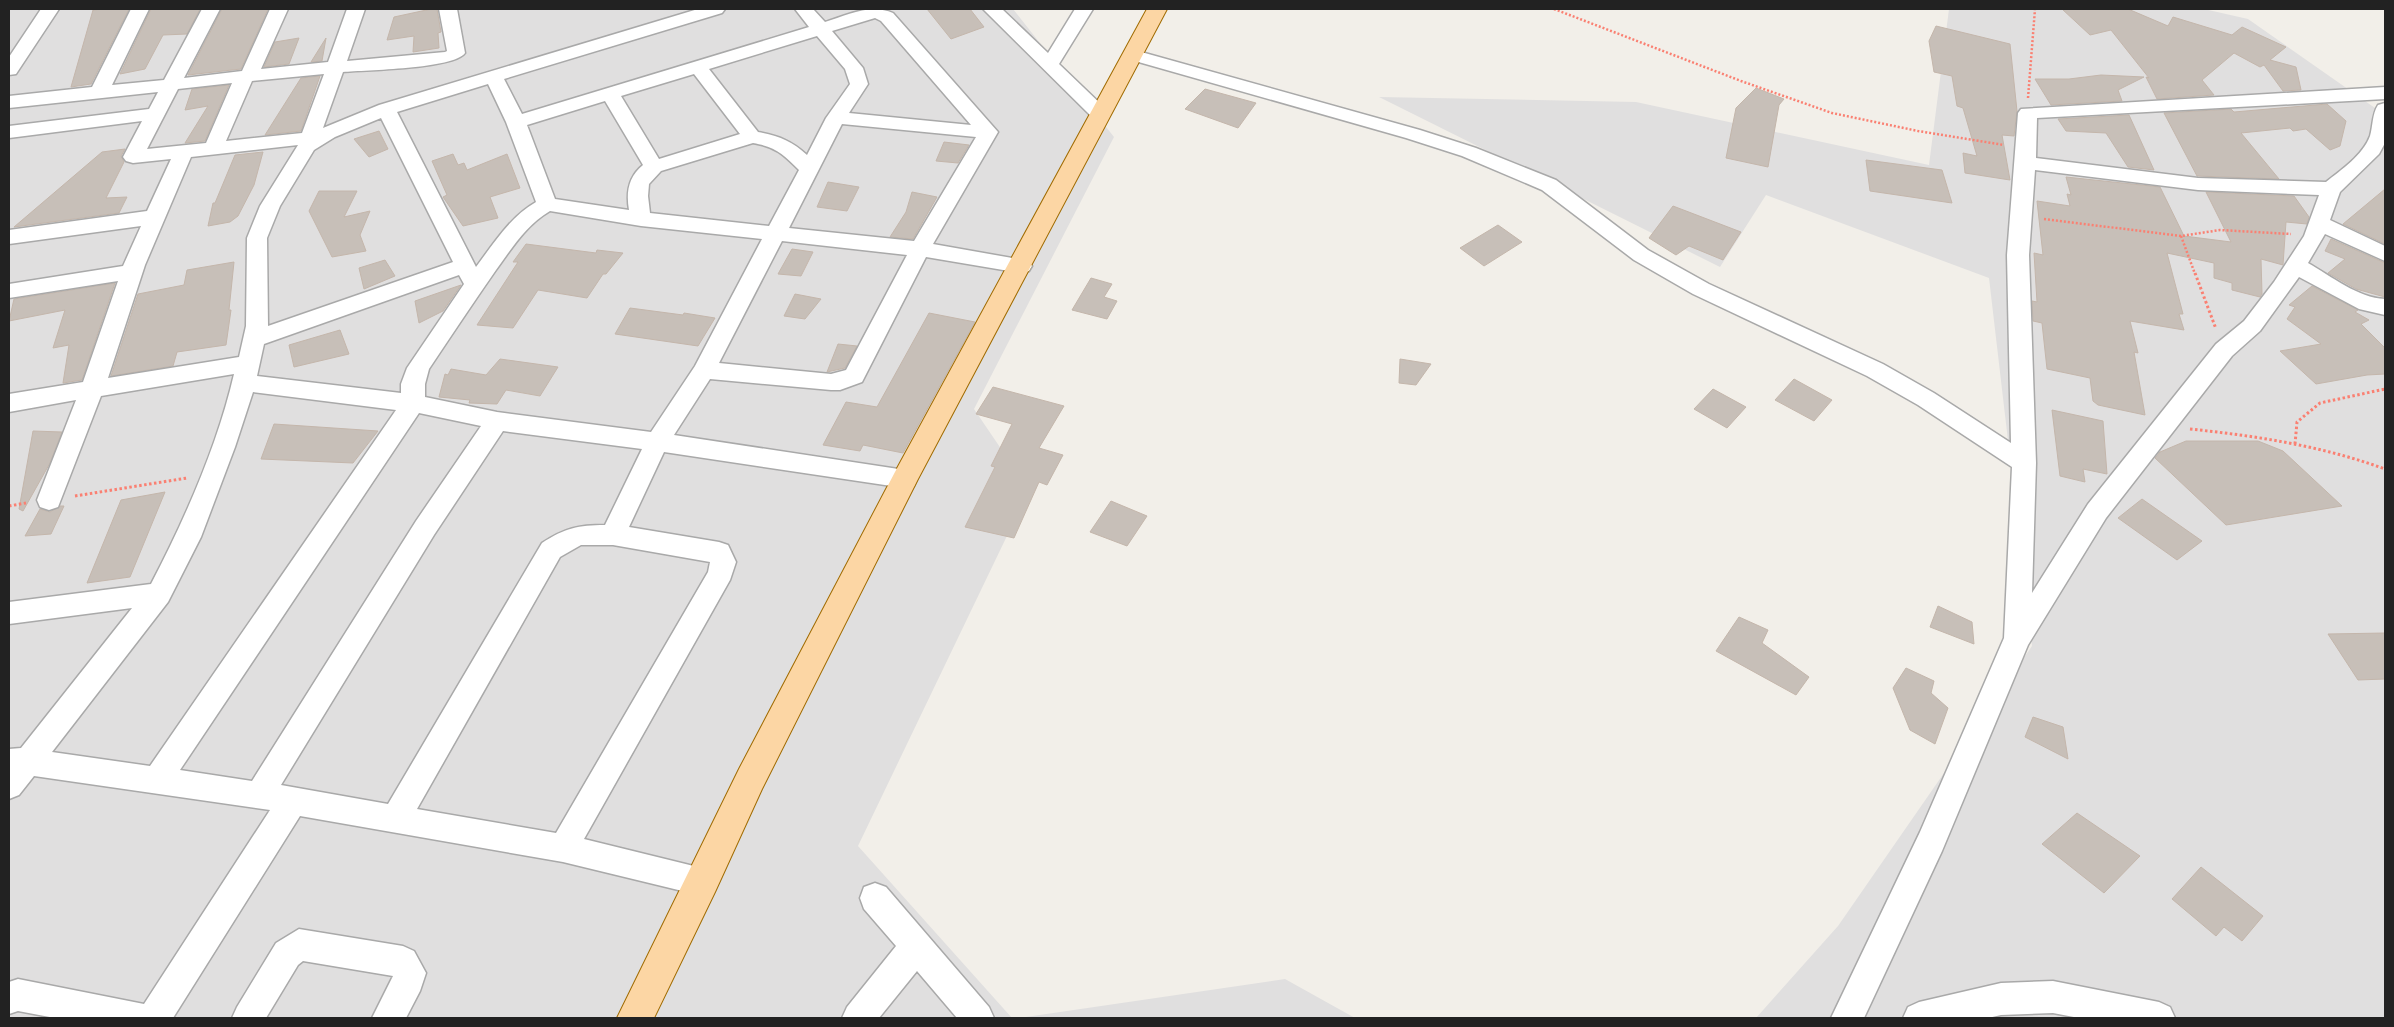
<svg xmlns="http://www.w3.org/2000/svg" width="2394" height="1027" font-family="Figtree,sans-serif">
<rect width="100%" height="100%" fill="#f2efe9"/>
<path fill="#e0dfdf" d="M9 9H1013L1114 137 974 409 1029 490 858 846 1012 1018H9Z
M1949 9H2204L2248 19 2385 115V1018H1756L1838 926 2032 646 1989 278 1766 195 1720 267 1379 97 1636 102 1929 165Z
M1285 979 1355 1018H1019Z"/>
<path fill="#c7bfb8" stroke="#c4b6ab" d="M102 9H129L91 84 71 87 93 10Z
M151 9H200L187 34 163 35 145 69 120 74Z
M222 9H268L241 69 188 75Z
M431 9H437L441 32 438 33 439 48 413 52 414 36 387 40 394 17Z
M927 9H970L984 27 951 39Z
M2062 9H2128L2168 26 2173 17 2232 35 2242 27 2286 47 2270 60 2296 67 2301 90 2283 91 2264 65 2260 67 2234 53 2202 80 2214 95 2157 99 2146 77 2149 78 2111 30 2090 35Z
M1936 26 2010 44 2017 111 2014 136 2002 135 2010 180 1965 173 1963 153 1977 156 1963 108 1957 106 1952 76 1934 72 1929 41Z
M299 38 289 64 264 67 275 42Z
M326 38 322 61 311 62Z
M2101 75 2144 77 2118 90 2122 101 2051 105 2035 79H2069Z
M320 76 301 131 265 135 301 78Z
M229 85 205 141 185 143 208 106 185 110 192 89Z
M1756 88 1784 99 1779 105 1768 167 1726 158 1736 108Z
M1205 89 1256 103 1238 128 1185 109Z
M2327 104 2346 121 2340 146 2330 150 2306 129 2293 131 2290 128 2241 133 2279 179 2197 176 2164 113 2231 109 2234 112Z
M2129 115 2154 170 2128 167 2106 133 2066 131 2058 119Z
M379 131 388 149 369 157 354 139Z
M944 142 969 145 958 163 936 161Z
M125 149 121 156 124 162 106 198 127 197 119 213 14 227 102 152Z
M263 152 254 185 238 216 230 222 208 226 213 203H215L235 155Z
M453 154 458 165 464 163 467 170 507 154 520 188 490 197 498 218 463 226 443 197 447 195 432 161Z
M1866 160 1942 170 1952 203 1870 191Z
M2066 177 2160 187 2184 236 2231 242 2206 192 2294 196 2309 217 2307 224 2286 222 2283 265 2261 259 2262 294 2260 297 2232 290V283L2214 278V263L2167 253 2183 314H2179L2184 330 2130 321 2138 353 2134 352 2145 415 2098 405 2093 401 2090 378 2047 369 2042 323 2033 321 2032 301 2037 302 2034 253 2043 255 2037 201 2070 206 2067 194 2071 195Z
M828 182 859 187 847 211 817 207Z
M2385 189V244L2343 224Z
M319 191H357L344 217 370 211 360 235 366 251 332 257 309 211Z
M912 192 937 197 913 239 890 237 906 212Z
M1673 206 1741 232 1723 260 1689 246 1676 255 1649 238Z
M1498 225 1522 242 1484 266 1460 248Z
M2331 239 2385 263V297L2356 289 2328 273 2345 259 2325 251Z
M526 244 596 253 597 250 623 253 606 274H603L587 298 538 290 513 328 477 325 518 262H513Z
M792 249 813 252 801 276 778 274Z
M385 260 395 276 364 289 359 268Z
M234 262 229 310H231L226 345 177 352 173 366 111 376 138 294 184 285 187 270Z
M1091 278 1112 284 1104 297 1117 301 1107 319 1072 310Z
M115 283 82 380 63 383 69 345 53 348 65 310 9 321 14 299Z
M461 285 443 311 419 323 415 301Z
M2312 286 2358 310 2355 312 2369 320 2361 324 2385 348V374L2367 375 2316 384 2280 351 2321 344 2287 319 2295 307 2289 305Z
M795 294 821 299 805 319 784 316Z
M630 308 683 315 684 313 715 318 698 346 615 334Z
M929 313 975 322 903 453 863 445 860 451 823 445 846 402 877 407Z
M340 330 349 354 294 367 289 345Z
M838 344 857 346 845 368 827 372Z
M500 359 558 367 540 396 506 390 497 404 469 403 470 400 439 397 445 374 448 375 451 369 486 375Z
M1400 359 1431 364 1416 385 1399 383Z
M1794 379 1832 400 1814 421 1775 400Z
M993 387 1064 406 1039 448 1063 455 1047 485 1039 482 1014 538 965 527 995 467 991 466 1012 424 976 414Z
M1713 389 1746 407 1727 428 1694 409Z
M2052 410 2103 421 2107 474 2083 469 2085 482 2060 476Z
M274 424 378 431 353 463 261 459Z
M33 431 62 432 50 463 23 511 19 509Z
M2186 441H2258L2283 451 2342 506 2226 525 2155 458 2160 452Z
M165 492 130 577 87 583 121 500Z
M2142 499 2202 541 2177 560 2118 518Z
M1111 501 1147 516 1127 546 1090 532Z
M60 506H64L51 534 25 536 40 509 50 512Z
M1938 606 1972 622 1974 644 1930 627Z
M1739 617 1768 630 1762 643 1809 677 1796 695 1716 651Z
M2385 633V679L2358 680 2328 634Z
M1906 668 1934 681 1931 693 1948 708 1935 744 1910 730 1893 688Z
M2033 717 2063 727 2068 759 2025 737Z
M2077 813 2140 856 2104 893 2042 844Z
M2201 867 2263 916 2242 941 2224 927 2216 936 2172 899Z"/>
<g fill="none" stroke-linecap="round" stroke-linejoin="round">
<g stroke="#a9a9a9" stroke-width="3">
<path id="minor" d="M41 9H59L16 74 9 75V57Z
M131 9H149L112 85 164 80 202 9H220L184 78 242 71 270 9H288L261 69 328 62 347 9H365L347 61 445 52 447 51 439 9H457L465 53C454 69 365 70 343 72L323 128 379 105 698 9H725L722 13 504 79 522 114 809 27 795 9H813L825 22C847 15 871 3 893 13L998 132 933 244 1029 261 1032 266 1029 271 1021 273 926 257 862 382 840 390H831L710 379 674 435 905 470 914 472 917 479 914 486 905 488 664 452 629 527 719 542 728 545 736 562 730 580 584 839 714 871 718 881 714 891 703 896 563 862 300 816 173 1018H55L18 1011 9 1014V982L18 979 144 1004 270 810 34 776 19 795 9 799V749L21 748 132 608 9 624V602L151 584C184 521 218 444 234 374L101 396 58 507 49 510 40 507 37 500 76 400 9 412V394L83 382 118 281 9 298V284L123 266 141 226 9 244V230L147 211 171 159 133 163 126 161 123 157 142 121 9 138V126L149 109 158 92 9 108V96L92 87ZM875 18 881 21 971 125 849 113 868 84 863 68 832 31ZM817 36 845 69 850 84 826 118 807 155C792 141 779 136 758 132L709 69ZM324 74 302 133 226 141 252 81ZM694 74 740 134 659 159 621 96ZM232 83 206 143 147 149 178 89ZM488 84 506 122 536 202C510 217 494 243 476 267L397 112ZM605 101 643 165C628 177 626 193 629 210L555 199 527 125ZM381 118 453 262 268 326 267 238 280 206 314 150 335 137ZM842 124 976 137 914 241 789 228ZM753 143C776 147 783 154 799 170L769 226 650 213 648 196 649 184 661 171ZM298 145 260 206 247 238 246 326 239 357 108 378 145 265 191 157ZM550 211 641 226 762 239 695 366 651 432 497 412 425 397V384L429 369C451 336 473 303 496 270 512 248 526 225 550 211ZM782 241 907 255 846 370 831 374 719 363ZM459 275 464 284 407 368 401 384V393L257 376 264 344ZM253 392 396 410 150 766 52 752 168 602 201 537 235 447ZM419 413 481 426 416 521 252 781 180 770ZM503 431 642 449 605 525C578 525 565 528 542 543L388 804 281 785 434 535ZM581 545H613L710 562 708 572 556 833 417 809 560 557Z
M983 9H1002L1048 53 1075 9H1093L1059 64 1107 110 1110 114 1107 118H1093Z
M1134 50 1420 130 1476 148 1556 180 1648 250 1709 284 1883 364 1934 393 2011 443 2007 255 2018 113 2021 109 2385 87V99L2037 118 2036 158 2198 178 2326 182C2341 170 2363 155 2370 136 2373 126 2372 114 2378 105L2385 103V143L2379 154 2340 192 2330 220 2385 246V261L2325 234 2308 263C2331 276 2358 298 2385 299V315L2359 309 2299 277 2260 331 2232 356 2106 518 2028 645 1942 851 1864 1018H1831L1920 832 2004 638 2012 467 1918 405 1867 376 1693 294 1634 260 1542 190 1462 156 1406 138 1128 59 1125 55 1128 51ZM2035 170 2198 190 2319 195 2304 236 2274 282 2244 321 2216 344 2088 504 2032 593 2036 463 2029 255Z
M875 883 886 887 989 1007 994 1018H957L917 971 879 1018H842L847 1007 896 946 864 909 860 898 864 887Z
M299 929 403 946 414 951 426 973 420 991 406 1018H372L393 976 303 961 298 965 266 1018H232L237 1007 276 943Z
M2053 981 2159 1002 2170 1007 2175 1018H2079L2053 1013 2001 1015 1988 1018H1903L1908 1007 1919 1002 2001 983Z"/>
</g>
<g stroke="#a06b00" stroke-width="2">
<path id="major" d="M1147 9H1167L918 479 762 789 715 892 654 1018H617L739 769 895 472Z"/>
</g>
<path stroke="#fa8072" stroke-width="2.5" stroke-dasharray="2 2" stroke-linecap="butt" d="M1554 9 1741 81 1832 113 1918 131 2004 145
M2028 98 2035 9
M2044 219 2181 236 2220 230 2291 234
M2181 236 2195 274"/>
<path stroke="#fa8072" stroke-width="3" stroke-dasharray="2.5 2.5" stroke-linecap="butt" d="M2195 273 2216 329
M2190 429C2257 436 2322 446 2385 469
M2295 444 2297 422 2320 403 2385 389
M75 496 187 478
M9 506 26 503"/>
<use href="#minor" fill="#fff" fill-rule="evenodd"/>
<use href="#major" fill="#fcd6a4" fill-rule="evenodd"/>
</g>
<rect width="2394" height="1027" fill="none" stroke="#222222" stroke-width="20"/>
</svg>
